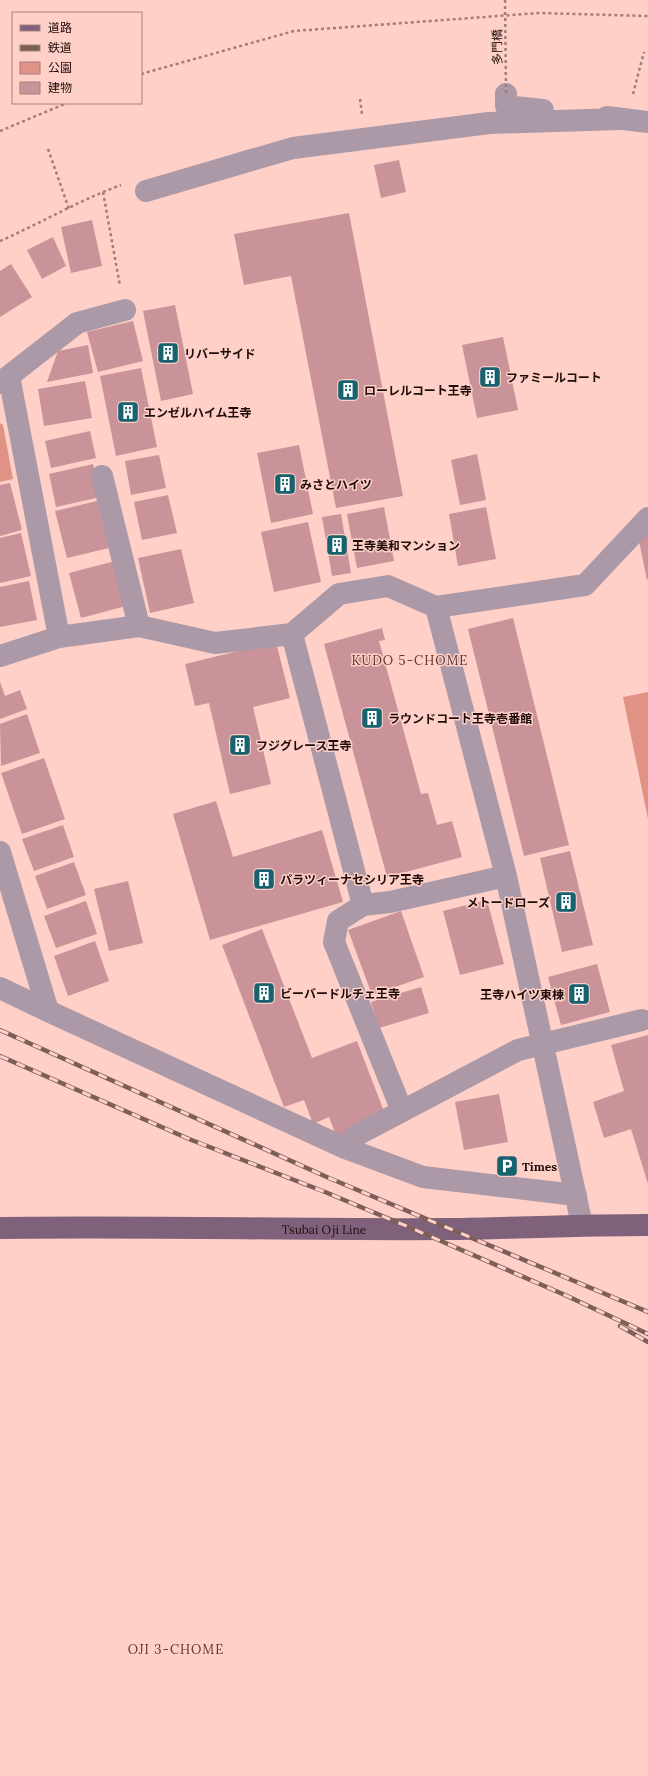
<svg xmlns="http://www.w3.org/2000/svg" width="648" height="1776" font-family="Lora,'Noto Sans JP',serif">
<rect width="100%" height="100%" fill="#fed0c7"/>
<path fill="#e09385" d="M0 423 3 425 13 479 0 482Z
M648 692V819L623 697Z"/>
<path fill="#ca9399" d="M399 160 406 192 381 198 374 165Z
M349 213 403 496 336 508 291 276 244 285 234 234Z
M92 220 102 266 71 273 61 227Z
M53 237 66 266 42 279 27 250Z
M11 264 32 297 0 317V271Z
M175 305 193 394 161 401 143 311Z
M133 321 143 361 98 372 87 332Z
M503 337 518 410 477 418 462 345Z
M88 345 93 373 47 382 58 351Z
M141 368 157 447 116 456 100 376Z
M85 381 92 418 44 426 38 389Z
M90 431 96 458 51 468 45 441Z
M299 445 313 514 271 523 257 453Z
M477 454 486 500 460 505 451 460Z
M159 455 166 488 131 495 125 461Z
M93 464 101 497 56 507 49 474Z
M10 483 22 530 0 536V485Z
M168 495 177 533 142 540 134 502Z
M97 501 109 548 67 558 55 511Z
M384 507 394 561 357 568 347 514Z
M486 507 496 559 458 566 449 514Z
M341 514 351 573 332 576 322 517Z
M308 522 321 582 274 592 261 532Z
M21 533 31 576 0 583V538Z
M648 534V579L647 580 638 536Z
M181 549 194 603 150 613 138 558Z
M115 561 126 606 81 618 69 573Z
M29 581 37 620 0 627V587Z
M513 618 569 845 524 856 468 629Z
M382 628 385 640 379 641 421 794 428 793 437 825 452 821 462 857 387 877 324 644Z
M276 642 290 698 253 707 271 784 230 794 209 703 195 706 185 664Z
M0 682 5 696 20 690 27 709 0 719Z
M27 714 40 753 1 766 0 724Z
M44 758 65 819 22 834 1 773Z
M216 801 233 857 322 830 343 902 210 940 173 814Z
M63 825 74 857 34 871 22 839Z
M570 851 593 945 562 952 540 858Z
M74 862 86 895 47 909 35 876Z
M128 881 143 943 109 951 94 889Z
M487 900 504 964 460 975 443 911Z
M86 901 97 934 56 948 44 916Z
M401 911 424 977 372 995 348 930Z
M262 929 312 1058 357 1041 388 1122 338 1141 329 1117 313 1124 304 1100 284 1107 222 945Z
M95 941 109 981 68 996 54 956Z
M597 964 610 1012 561 1025 548 977Z
M421 987 429 1013 379 1028 371 1002Z
M648 1035V1184L631 1129 604 1138 593 1102 624 1091 611 1045Z
M499 1094 508 1142 464 1150 455 1102Z"/>
<g fill="none" stroke-linecap="round" stroke-linejoin="round">
<path stroke="#a17e77" stroke-width="2.5" stroke-dasharray="3 3" stroke-linecap="butt" d="M141 74 294 31 539 13 648 16
M633 94 644 52
M360 99 362 114
M0 131 67 103
M48 149 69 209
M103 192 120 286
M0 241C41 223 80 200 121 185"/>
<path stroke="#ab99a8" stroke-width="22" d="M506 94V106L543 110
M607 117 648 122
M146 191 293 148 489 123 621 119
M9 376 59 637
M0 383 77 323 125 310
M102 476 139 626
M436 607 506 876 582 1225
M292 634 363 905
M0 656 59 637 139 626 215 643 292 634 339 594 388 586 436 607 585 585 648 518
M0 852 48 1011
M0 988 48 1011 345 1148 423 1177 576 1195
M402 1111 334 942 338 921 363 905 390 902 506 876
M345 1148 355 1136 518 1050 642 1020"/>
<path stroke="#80617c" stroke-width="22" id="s1" d="M0 1228C150 1226 300 1230 449 1229 516 1228 582 1225 648 1225"/>
<g stroke="#7d5e59" stroke-width="4.5">
<path id="rail" d="M0 1030 329 1178 648 1312
M0 1056 189 1139 325 1192 411 1228 565 1295 648 1334
M620 1326 648 1342"/>
</g>
<use href="#rail" stroke="#fed0c7" stroke-width="3" stroke-dasharray="9" stroke-linecap="butt"/>
<path stroke="#a17e77" stroke-width="2.5" stroke-dasharray="3 3" stroke-linecap="butt" d="M505 0 506 94"/>
</g>
<defs>
<g id="building-square" transform="scale(1.15)"><rect x="-9" y="-9" width="18" height="18" rx="4" fill="#16626e" stroke="#fed0c7"/><path d="M-4-6H4V6H1V3H-1V6H-4ZM-2.5-4.3h1.7v1.8h-1.7ZM.8-4.3h1.7v1.8H.8ZM-2.5-1h1.7V.8h-1.7ZM.8-1h1.7V.8H.8Z" fill="#fff"/></g>
<g id="parking-square" transform="scale(1.15)"><rect x="-9" y="-9" width="18" height="18" rx="4" fill="#16626e" stroke="#fed0c7"/><path d="M-3.5-5.5H1a3.5 3.5 0 0 1 0 7H-1V5.5H-3.5ZM-1-3.4V-.6H.8a1.4 1.4 0 0 0 0-2.8Z" fill="#fff"/></g>
</defs>
<g fill-rule="evenodd">
<use href="#building-square" x="168" y="353"/>
<use href="#building-square" x="490" y="377"/>
<use href="#building-square" x="348" y="390"/>
<use href="#building-square" x="128" y="412"/>
<use href="#building-square" x="285" y="484"/>
<use href="#building-square" x="337" y="545"/>
<use href="#building-square" x="372" y="718"/>
<use href="#building-square" x="240" y="745"/>
<use href="#building-square" x="264" y="879"/>
<use href="#building-square" x="566" y="902"/>
<use href="#building-square" x="264" y="993"/>
<use href="#building-square" x="579" y="994"/>
<use href="#parking-square" x="507" y="1166"/>
</g>
<g text-anchor="middle" dominant-baseline="central" stroke-width="3" stroke-linejoin="round" paint-order="stroke">
<g font-size="12" fill="#1e0b08" stroke="#fed0c7">
<text transform="translate(497 47) rotate(-91)">多門橋</text>
<text stroke="none"><textPath href="#s1" startOffset="324">Tsubai Oji Line</textPath></text>
</g>
<g font-size="12" font-weight="bold" fill="#1e0b08" stroke="#fed0c7" text-anchor="start">
<text x="184" y="353">リバーサイド</text>
<text x="506" y="377">ファミールコート</text>
<text x="364" y="390">ローレルコート王寺</text>
<text x="144" y="412">エンゼルハイム王寺</text>
<text x="300" y="484">みさとハイツ</text>
<text x="352" y="545">王寺美和マンション</text>
<text x="388" y="718">ラウンドコート王寺壱番館</text>
<text x="256" y="745">フジグレース王寺</text>
<text x="280" y="879">パラツィーナセシリア王寺</text>
<text x="550" y="902" text-anchor="end">メトードローズ</text>
<text x="280" y="993">ビーバードルチェ王寺</text>
<text x="564" y="994" text-anchor="end">王寺ハイツ東棟</text>
<text x="522" y="1166">Times</text>
</g>
<g font-size="13" letter-spacing="1" fill="#61342c" stroke="#fed0c7">
<text x="410" y="660">KUDO 5-CHOME</text>
<text x="176" y="1649">OJI 3-CHOME</text>
</g>
</g>
<rect x="12" y="12" width="130" height="92" fill="#fed0c7" stroke="#a4817b"/>
<rect x="20" y="25" width="20" height="6" fill="#80617c" stroke="#a4817b"/>
<text x="48" y="32" font-size="12" fill="#1e0b08">道路</text>
<rect x="20" y="45" width="20" height="6" fill="#7d5e59" stroke="#a4817b"/>
<text x="48" y="52" font-size="12" fill="#1e0b08">鉄道</text>
<rect x="20" y="62" width="20" height="12" fill="#e09385" stroke="#a4817b"/>
<text x="48" y="72" font-size="12" fill="#1e0b08">公園</text>
<rect x="20" y="82" width="20" height="12" fill="#ca9399" stroke="#a4817b"/>
<text x="48" y="92" font-size="12" fill="#1e0b08">建物</text>
</svg>
